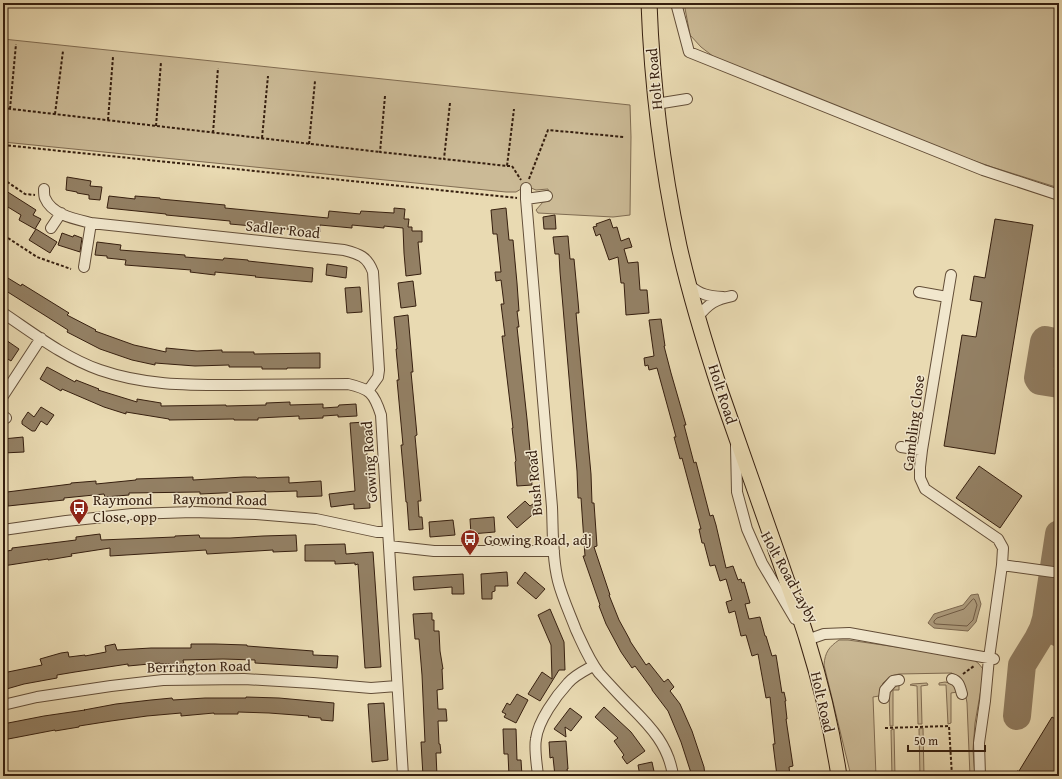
<svg xmlns="http://www.w3.org/2000/svg" width="1062" height="779" font-family="'Gentium Book Plus',serif">
<rect width="100%" height="100%" fill="#e9dab2"/>
<filter id="stains"><feTurbulence type="fractalNoise" baseFrequency=".005" numOctaves="4"/><feColorMatrix values="0 0 0 0 .2 0 0 0 0 .09 0 0 0 0 .02 0 0 0 .5 -.17"/></filter>
<radialGradient id="worn" r=".72"><stop offset=".6" stop-color="#630" stop-opacity="0"/><stop offset="1" stop-color="#630" stop-opacity=".3"/></radialGradient>
<path fill="#cbba96" stroke="#806c52" d="M684 3H1059V188L992 167 940 149 714 57 701 47 690 35Z
M3 39 630 105 631 137 630 215 613 217 538 213 536 210 543 202 550 201 548 189 536 190 531 188 521 189 516 192H506L3 142Z
M839 640H848L966 657 973 659 979 664 983 669V678L975 723 973 750 975 776H970L967 703 964 685 952 673 899 674 891 676 883 683 879 696 873 697 876 776H851L824 665C825 652 829 647 839 640Z
M945 682 954 684 957 692 951 693V723L948 724 946 685H939V683Z
M927 683 928 685 921 686 922 724H918L917 686 910 685 912 684Z
M899 685V690H893V726H890L889 692 893 687Z
M923 728 924 776H920L919 729Z
M894 729 895 776H892L891 730Z"/>
<path fill="#ac9a7b" stroke="#7d6950" d="M978 594 981 604 976 622 968 631 934 628 928 623 934 614 963 605 971 595Z"/>
<g fill="none" stroke-linecap="round" stroke-linejoin="round">
<path stroke="#715c45" stroke-width="1" d="M974 599 975 600 977 605 973 620 967 626 936 624 934 623V621L937 618 964 609 972 600Z"/>
<path stroke="#907c60" stroke-width="28" d="M1059 343 1045 340 1044 342 1038 378 1040 381 1059 384
M1059 534 1046 619 1050 627 1059 633
M1017 716 1022 665 1038 639 1043 629 1046 619"/>
</g>
<path fill="#938064" stroke="#361f0f" d="M67 177 91 181 90 186 102 187 100 200 89 199V195L77 193V192L66 190Z
M3 189 36 210 33 215 41 219 35 229 19 220 21 215 3 204Z
M109 196 135 199V196L160 198V199L225 205V208L328 218 329 211 360 214 361 211 394 213V208L405 209 404 219H409L408 227H412V231H422V242H418L421 274 406 276 404 253 403 228 384 226V228L352 225V228L320 225V232L230 224V221L166 215V214L107 208Z
M506 208 509 240H513L517 283 519 311H517L519 327H517L527 419 530 451H529L532 485 517 486 515 462 516 461 512 428H513L502 336H505L501 304H504L501 280 496 281 495 272H501L497 234H493L491 210Z
M555 215 556 229H544L543 217Z
M610 219 613 228 617 227 621 241 629 238 632 247 624 249 628 263 638 262 640 290H647L649 313 626 315 624 283H621L618 257 609 260 600 234 596 236 593 227 597 226 596 224Z
M995 219 1033 225 995 454 944 446 962 335 976 337 982 302 970 300 974 276 985 278Z
M36 229 57 242 50 253 29 240Z
M62 233 73 237 74 235 82 238 80 252 58 245Z
M568 236 570 259H574L578 301 579 313H576L591 474 592 503H594L597 546 594 547 610 595H609L619 620 630 640V641L646 665 649 663 664 682 668 679 674 687 670 691 680 704 692 731 704 767 705 776H692L681 742 668 711 652 690V689L635 666 632 668 621 652 606 624 599 606 600 605 583 556H585L581 498H578L577 471 560 272 559 254H555L553 237Z
M97 242 121 245 120 250 185 255V257L223 260 224 258 248 260V261L313 268 312 282 255 277 256 276 215 272V275L190 272 191 270 125 265 126 260 107 258V256L95 255Z
M327 264 347 267 346 278 326 275Z
M3 275 21 286 22 284 69 313 67 315 96 330 95 331 134 345 166 352V348L197 351 222 350V352H254V354L320 353V368H287V369H262V367H229V365L195 366 155 363V365L132 360 100 349 67 332 68 330 3 289Z
M413 281 416 306 401 308 398 283Z
M360 287 362 312 347 313 345 288Z
M408 315 413 372H411L417 435 415 436 421 501H418L419 517H422L423 529 409 530 407 502H406L404 478 401 445H403L397 380H399L396 349H397L394 317Z
M661 319 665 346H664L671 373 686 425H684L694 463 696 462 710 516 713 515 716 525 726 568 733 566 738 580 741 579 742 583 744 582 750 603 745 604 749 619 760 617 765 636H766L772 656 776 655 782 693 784 692 786 701H785L787 719H786L793 766 789 767 790 776H777L773 744H775L770 697 766 698 758 654 752 656 746 635 741 636 735 611 729 613 726 602 732 600 726 579 720 581 715 565 710 566 704 543H702L699 529H701L682 458 680 459 674 437H676L657 368 649 370 648 365 645 366 644 358 654 356 649 320Z
M3 338 19 349 11 361 3 356Z
M47 367 75 382 76 380 99 389 98 390 137 402V399L161 403V406L226 405V406L266 405V403L290 402V405L323 404V408L338 407 339 405 356 404 357 416 338 417V415L323 416V418L299 419V416L258 418V420H234V419L169 420V419L126 412V414L104 407 62 389 61 391 40 379Z
M41 407 54 415 47 425 41 421 35 431H32L22 424V421L28 412 34 417Z
M365 422 370 508 354 509V504L331 507 329 494 355 491 350 423Z
M23 437 24 452 3 453V439Z
M979 466 1022 496 1000 528 956 498Z
M193 477V480L244 477H256L257 478 289 477V483L321 481 322 496 297 497V491L265 492V491L200 494V492L129 493V495L105 497 104 494 64 498V500L8 506 7 492 71 484V483L96 481V484L136 480V479Z
M525 501 530 506 533 504 538 510 517 528 507 517Z
M494 517 495 532 471 534 470 519Z
M453 520 455 535 430 537 429 522Z
M100 534 101 540 175 537V536L199 535 200 538H230L263 536 296 535 297 551 273 552V550L207 554 206 550 110 556V548L71 554 72 556 48 560V559L3 566V552L12 550V548L76 540V537Z
M345 544 346 554 373 552 381 667 365 668 358 564 355 565V563L335 564V561H305V545Z
M507 572 508 586H495V591L492 592V599H482L481 574Z
M525 572 545 589 536 599 517 583Z
M463 574 464 594H452V587L414 590 413 577Z
M550 609 564 642 565 670H559L540 701 528 694 542 672 552 679 551 645 538 615Z
M432 613V620H434V631H439L440 651 443 669H442L443 689 437 690 438 709H446L447 721H438L439 744H440L441 753H436L437 776H423L421 742H425L422 675 419 639H415L413 614Z
M115 644 117 650 151 648H191V644H215L247 645V646L313 651V655L338 656 337 668 255 663V660L223 659 183 660 184 664H160V663L128 666V664L75 672 57 675V678L24 684 3 690V673L42 665 40 659 61 653 68 652 69 657 85 655V656L106 652 105 646Z
M517 694 528 700 516 723 504 717 506 714 502 712 507 703 510 705Z
M246 697 279 698 334 703 333 721 321 720V718L308 717 309 716 269 713 238 712V714H214V713L181 716V713L147 716 111 721 79 726V727L55 731V730L3 740V724L44 716 85 710H84L116 704 151 700 172 698 173 700 205 698H246Z
M384 703 388 760 372 762 368 704Z
M604 707 631 732 645 751 627 764 622 757 624 755 614 741 618 738 595 717Z
M570 708 582 717 571 731 565 727 566 737 554 729Z
M1052 717 1059 721V776H1028L1019 771Z
M503 729H516L517 760H521L522 776H509L508 754H504Z
M566 741 568 769H567L568 776H555L553 757 550 758 549 742Z
M652 762 655 776H640L638 765Z"/>
<g fill="none" stroke-linecap="round" stroke-linejoin="round">
<g stroke="#634e38" stroke-width="12">
<path id="minor" d="M676 3 689 52 983 170 1059 195
M656 104 687 99
M526 188V199
M44 189C44 192 44 196 45 198 52 215 75 219 91 223L344 250C359 254 367 256 373 272L379 370 378 377 368 391
M547 196 526 199 552 507C553 531 552 557 558 581 562 597 570 614 576 630 583 645 589 660 599 673 609 684 620 696 631 707 651 727 669 746 673 776
M51 228 61 213
M84 267 91 223
M951 275 922 450 920 467V478L925 489 998 539 1003 548 1002 565 989 658 985 701 979 743 980 776
M689 285C701 295 708 296 723 297
M919 292 947 297
M3 313C33 333 65 358 100 370 146 386 190 385 238 385 275 385 311 384 348 384 370 389 374 393 381 415L403 776
M698 317C708 304 716 299 732 296
M3 396 41 338
M3 416 6 418
M736 446 737 492 747 529 762 563 795 619
M901 447 922 450
M3 530 66 521 132 514 193 512 256 514 316 519 377 532H388
M389 546 434 551H554
M1002 565 1053 572
M804 634 807 640 824 634 849 633 994 659
M952 679C959 681 960 687 962 694
M884 698 885 690 893 681 899 680
M3 705 37 697 111 686 163 680 244 679 313 683 371 688 397 686
M538 776C537 765 534 749 536 739 538 721 556 696 568 683 575 675 584 671 593 666"/>
</g>
<g stroke="#361f0f" stroke-width="17">
<path id="highway" d="M649 3C652 85 662 166 679 246 690 295 705 344 721 393 741 451 762 509 782 567 790 591 800 615 807 639 821 684 832 730 839 776"/>
</g>
<path stroke="#361f0f" stroke-width="2" stroke-dasharray="3 2" stroke-linecap="butt" d="M385 96 380 152 444 159
M450 103 444 159 507 166 514 109
M3 108 380 152
M10 109 16 44
M55 114 63 51
M108 120 113 57
M156 126 161 62
M213 133 218 68
M262 138 268 76
M309 144 315 81
M3 145 517 198
M507 166H512L521 180
M3 179 25 194 35 195
M529 179 548 130 624 137
M8 238 37 257 71 269
M963 674 974 666
M885 728 949 726 952 776
M1017 771 1021 774 1022 776"/>
<use href="#minor" stroke="#f1e7cd" stroke-width="10"/>
<use href="#highway" stroke="#e9dab2" stroke-width="15"/>
</g>
<defs>
<g id="bus-pin" transform="scale(1)"><path d="M0 17L-7.5 6A9.5 9.5 0 1 1 7.5 6Z" fill="#8f2418" stroke="#f1e7cd"/><path d="M-5-6H5V4H4V6H2V4H-2V6H-4V4H-5ZM-3.5-4V0h7V-4ZM-3.5 1.2v1.5H-2V1.2ZM2 1.2v1.5H3.5V1.2Z" fill="#fff"/></g>
</defs>
<g fill-rule="evenodd">
<use href="#bus-pin" x="79" y="508"/>
<use href="#bus-pin" x="470" y="539"/>
</g>
<g text-anchor="middle" dominant-baseline="central" stroke-width="3" stroke-linejoin="round" paint-order="stroke">
<g font-size="15" fill="#361f0f" stroke="#f1e7cd">
<text transform="translate(654 79) rotate(-95)">Holt Road</text>
<text transform="translate(283 229) rotate(6)">Sadler Road</text>
<text transform="translate(723 394) rotate(72)">Holt Road</text>
<text transform="translate(913 423) rotate(-83)">Gambling Close</text>
<text transform="translate(369 462) rotate(-94)">Gowing Road</text>
<text transform="translate(534 483) rotate(-95)">Bush Road</text>
<text transform="translate(220 499) rotate(1)">Raymond Road</text>
<text transform="translate(790 577) rotate(61)">Holt Road Layby</text>
<text transform="translate(199 666) rotate(-1)">Berrington Road</text>
<text transform="translate(823 702) rotate(77)">Holt Road</text>
</g>
<g font-size="15" fill="#361f0f" stroke="#f1e7cd" text-anchor="start">
<text x="93" y="499">Raymond<tspan x="93" dy="17">Close, opp</tspan></text>
<text x="484" y="539">Gowing Road, adj</text>
</g>
</g>
<rect width="1062" height="779" fill="none" stroke="#e9dab2" stroke-width="16"/>
<rect x="4" y="4" width="1054" height="771" fill="none" stroke="#361f0f" stroke-width="2"/>
<rect x="8" y="8" width="1046" height="763" fill="none" stroke="#361f0f"/>
<path d="M908 745v6h77v-6" fill="none" stroke="#361f0f" stroke-width="2"/>
<text x="914" y="745" font-size="12" fill="#361f0f" stroke="#f1e7cd" stroke-width="3" paint-order="stroke">50 m</text>
<rect width="100%" height="100%" filter="url(#stains)"/>
<rect width="100%" height="100%" fill="url(#worn)"/>
</svg>
